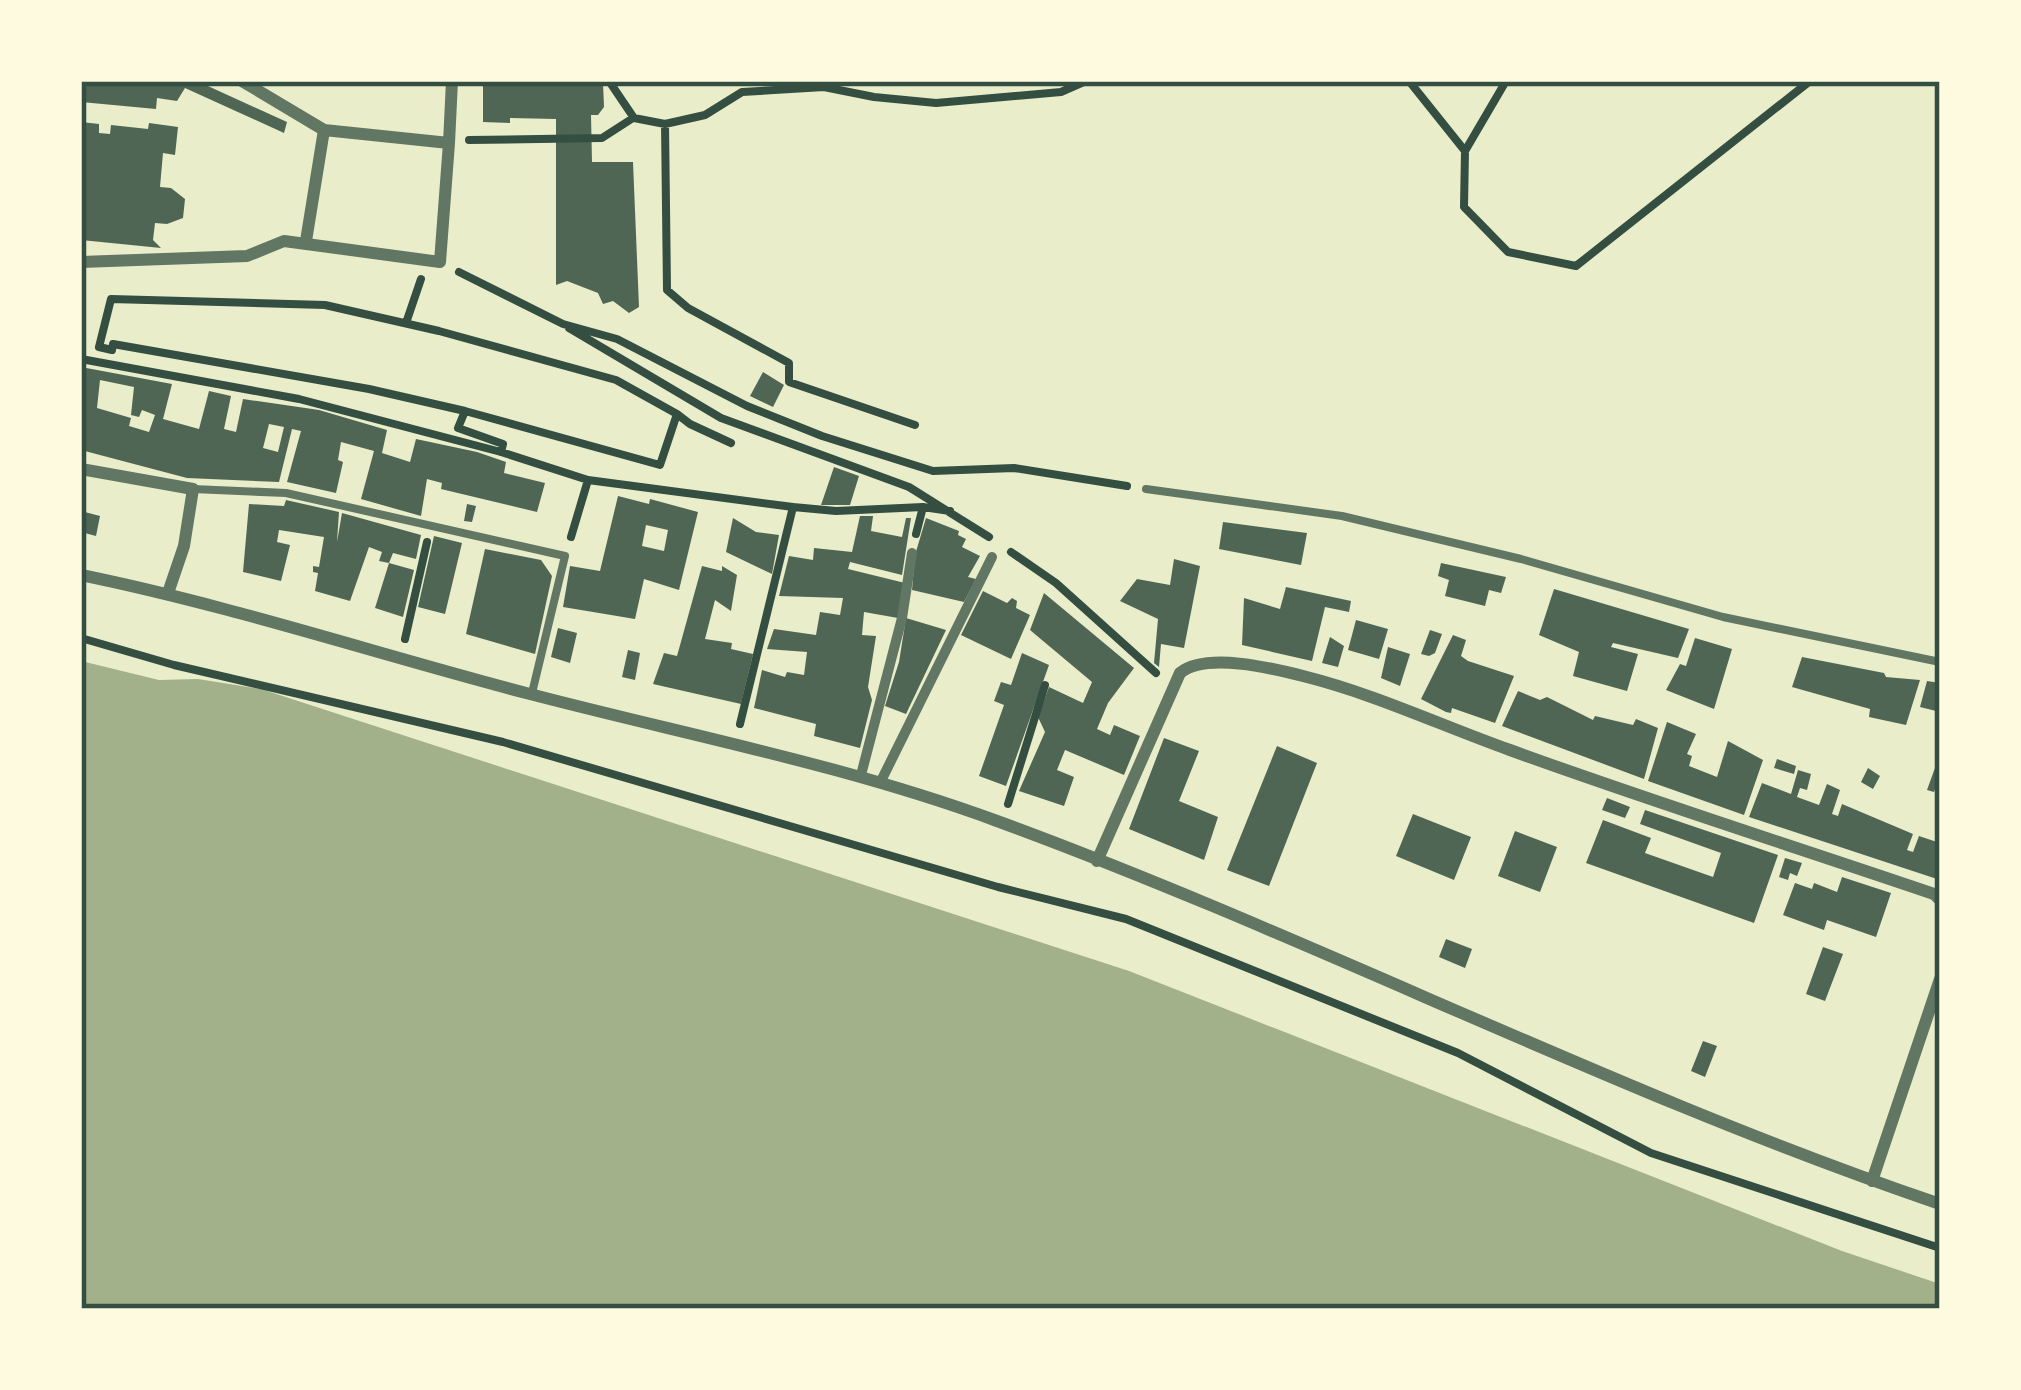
<svg xmlns="http://www.w3.org/2000/svg" width="2021" height="1390" font-family="Arial,sans-serif">
<rect width="100%" height="100%" fill="#e9edc9"/>
<path fill="#a3b18a" d="M81 661 159 680 198 679 261 689 1129 971 1842 1251 1940 1284V1309H81Z"/>
<path fill="#4f6655" fill-rule="evenodd" d="M83 81H197L287 122 284 133 185 88 177 101 157 98 156 109 81 102Z
M483 81 603 83 604 107 598 115H591L592 162H633L639 307 629 313 613 301 603 304 598 293 567 281 556 285V119L510 118V123L483 122Z
M81 122 99 124V133L110 134 111 125 148 129 149 123 178 127 175 155 163 153 160 187 171 188 185 199 183 218 167 224 155 223 153 240 161 248 81 240Z
M81 367 172 384 163 419 199 429 209 391 231 396 224 429 236 432 243 399 319 410 387 430 382 453 410 462 416 439 477 452 506 462 504 473 545 483 537 512 441 489 442 483 427 479 421 516 361 499 374 451 341 442 338 460 343 462 336 493 287 482 301 431 292 429 279 482 187 478 81 450ZM100 380 134 387 131 415 139 417 142 410 155 415 149 432 129 426 131 418 97 408ZM269 424 284 427 278 452 263 448Z
M763 372 784 385 773 407 750 396Z
M834 467 859 476 850 505H821Z
M618 496 649 504 650 499 698 512 679 590 644 579 635 619 563 607 570 566 600 571ZM646 525 668 530 664 551 642 546Z
M286 500 339 512 337 542 342 513 421 535 416 559 393 553 389 563 414 570 403 617 375 608 389 563 379 561 382 552 369 547 350 601 315 591 318 573 313 572V566L319 567 324 537 279 530 277 542 290 545 281 581 243 572 249 504 284 506Z
M467 504 476 506 472 522 464 521Z
M81 511 100 516 96 536 81 532Z
M860 516H873L871 531 902 537 906 518H911L902 575 850 562 848 569 905 583 898 618 864 612 862 635 876 636 868 687 872 700 860 748 814 736 816 724 754 708 762 670 785 677 787 672 804 675 807 652 767 649 774 629 816 635 820 612 840 615 843 598 779 596 789 556 813 560 814 548 852 552Z
M733 518 756 532 779 535 772 574 726 552Z
M926 518 959 531 958 535 966 539 962 547 980 556 968 577 976 579 964 602 912 590 915 555Z
M1223 522 1307 533 1301 565 1219 549Z
M434 536 462 543 445 614 418 607Z
M485 549 541 560 552 576 535 654 466 634Z
M1174 559 1200 566 1184 648 1161 644 1159 667 1154 663 1158 619 1120 601 1137 579 1170 585Z
M1441 563 1506 577 1501 593 1489 590 1485 606 1445 596 1449 580 1438 576Z
M702 566 722 571V566L737 575 731 611 715 600 705 639 732 643 731 649 753 654 741 704 653 684 664 653 677 656Z
M1286 587 1351 601 1349 612 1325 607 1312 661 1242 645 1244 598 1280 609Z
M1554 589 1689 629 1678 658 1613 643 1611 647 1638 654 1627 691 1573 676 1579 652 1539 635Z
M983 591 1007 603 1012 598 1017 601 1016 608 1030 615 1011 659 961 635Z
M1044 593 1134 668 1108 703 1097 729 1110 735 1114 725 1140 736 1124 775 1065 750 1057 770 1074 777 1064 806 1019 791 1045 732 1038 717 1049 687 1083 703 1092 682 1030 630Z
M906 618 946 630 906 714 885 706 899 662Z
M1356 620 1388 629 1379 659 1348 650Z
M558 628 577 633 570 663 551 657Z
M1430 630 1442 634 1435 653 1429 656 1421 654Z
M1453 635 1466 640 1461 656 1468 661 1514 676 1495 723 1452 708 1451 713 1446 712 1421 699Z
M1330 637 1344 646 1338 667 1322 663Z
M1695 638 1732 649 1714 709 1666 690 1680 664 1686 666Z
M1388 647 1410 654 1400 686 1381 678Z
M628 650 640 653 635 680 622 677Z
M1022 653 1049 665 1006 786 979 776 1004 705 994 701 1001 682 1011 685Z
M1802 657 1884 673 1886 677 1920 680 1906 725 1869 717 1870 709 1792 687Z
M1927 681 1940 683V712L1920 707Z
M1518 691 1540 700 1547 697 1593 720 1595 716 1633 725 1636 719 1658 728 1644 779 1502 726Z
M1667 722 1696 734 1687 754 1692 756 1689 766 1717 777 1728 741 1763 760 1744 815 1648 781Z
M1164 738 1199 751 1179 801 1218 817 1204 860 1129 829Z
M1277 746 1317 763 1269 886 1227 870Z
M1940 754V785L1937 784 1934 792 1927 790Z
M1777 759 1796 766 1794 774 1774 768Z
M1868 768 1880 776 1873 789 1861 782Z
M1798 770 1811 774 1807 790 1800 788 1797 797 1819 805 1827 784 1840 790 1832 814 1838 816 1842 804 1913 834 1907 850 1913 852 1919 836 1940 843V880L1749 817 1762 783 1791 794Z
M1607 798 1630 807 1625 818 1602 810Z
M1645 810 1778 855 1754 923 1586 863 1603 820 1651 838 1645 853 1713 877 1721 853 1640 824Z
M1413 814 1471 837 1454 880 1396 856Z
M1515 831 1557 847 1540 892 1498 876Z
M1785 858 1802 863 1797 876 1790 873 1788 880 1779 877Z
M1842 877 1891 893 1876 937 1827 920 1824 930 1783 915 1795 883 1812 889 1814 883 1837 892Z
M1446 939 1472 949 1465 968 1439 957Z
M1823 947 1843 954 1825 1001 1806 994Z
M1703 1041 1717 1046 1705 1077 1691 1071Z"/>
<g fill="none" stroke-linecap="round" stroke-linejoin="round">
<path stroke="#344e41" stroke-width="8" d="M609 81 634 118 665 124 705 115 742 92 824 87 874 97 936 103 1061 92 1086 81
M1409 81 1465 151 1464 207 1508 252 1576 266 1810 81
M665 124 667 290 688 308 789 363V382L915 425
M469 140 602 138 633 118
M1465 151 1506 81
M459 272 563 324 617 339 747 406 822 436 933 471 1014 468 1127 486
M111 299 325 305 439 331 616 380 677 414 660 465 465 411 369 389 113 344 112 350 99 347Z
M406 323 421 279
M569 328 721 418 909 487 989 537
M81 359 299 399 501 452 588 480 793 507 836 511 923 507 950 511
M465 411 458 428 503 444 501 452
M677 414 690 424 731 443
M916 534 923 507
M571 537 588 480
M1011 552 1056 583 1156 673
M81 638 174 665 503 742 998 887 1126 919 1458 1053 1651 1153 1940 1248
M405 639 427 542
M740 724 793 507
M1008 804 1045 685"/>
<path stroke="#617663" stroke-width="8" d="M193 489 286 493 565 556 532 693
M1146 489 1342 516 1521 559 1723 617 1940 662"/>
<path stroke="#617663" stroke-width="10" d="M861 775 902 618 912 553
M881 781 992 557"/>
<path stroke="#617663" stroke-width="12" d="M449 143 452 81
M306 241 324 130
M81 262 247 256 284 241 440 262 449 143 324 130 242 81
M81 469 193 489 184 546 168 593
M81 575C233 606 380 655 530 694 687 735 845 765 997 821 1316 938 1618 1095 1940 1204
M1097 861 1180 673C1206 652 1271 668 1303 676 1375 694 1440 725 1510 750 1650 801 1793 846 1934 894L1940 900
M1872 1181 1940 979"/>
</g>
<rect width="2021" height="1390" fill="none" stroke="#fefae0" stroke-width="168"/>
<rect x="84" y="84" width="1853" height="1222" fill="none" stroke="#344e41" stroke-width="4.5"/>
</svg>
